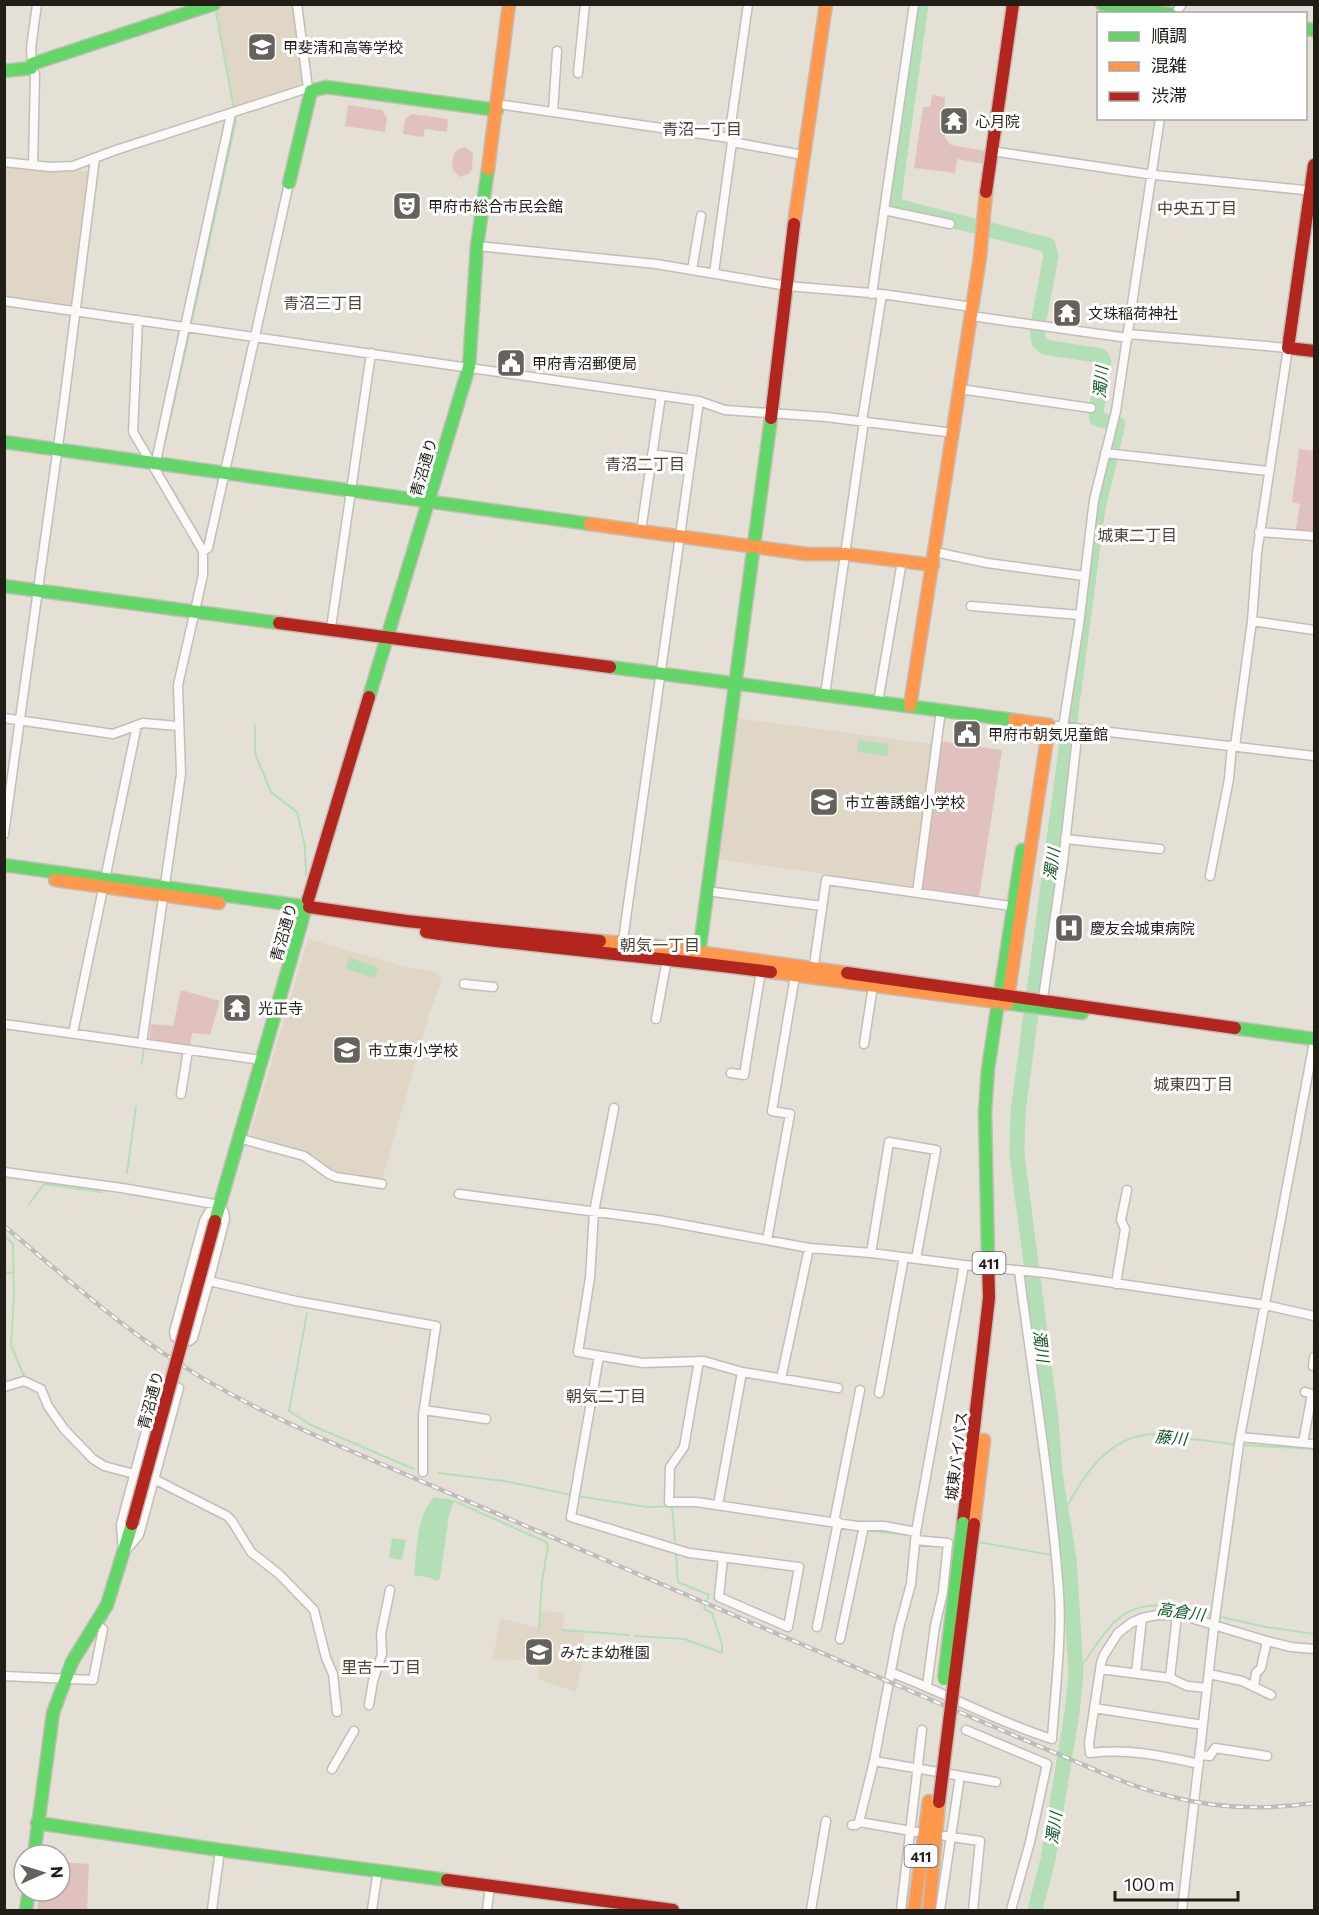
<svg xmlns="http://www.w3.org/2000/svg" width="1319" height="1915" font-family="Commissioner,'Noto Sans JP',sans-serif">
<rect width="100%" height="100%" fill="#e5e0d6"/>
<path fill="#e0d6c5" d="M228 4 296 5 308 85 234 109 215 9Z
M5 162 91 172 75 305 5 296Z
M736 718 932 744 913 884 911 886 716 859Z
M308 939 399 965 437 973 442 980 429 1015 382 1180 331 1171 306 1153 250 1135Z
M540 1611 564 1612 563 1630 584 1632 583 1651 584 1654 576 1692 538 1679 537 1660 493 1659 500 1618 539 1628Z"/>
<path fill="#e0c1bf" d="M932 95 945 97 942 132 945 133V138L951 145 986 151 985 164 957 159 955 173 914 168 923 107H930Z
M348 105 382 110 387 118 385 132 345 126Z
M412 114 448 119 447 132 425 129 423 137 403 134 405 119Z
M465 147 473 153 472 169 469 174 460 177 453 170C451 160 453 148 465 147Z
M1299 449 1314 451V536L1295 534 1300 504 1292 502Z
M939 741 1002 750 979 897 922 890 920 887Z
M181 990 220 1001 210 1035 192 1033 190 1046 149 1041 151 1024 173 1026Z
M61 1862 89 1864 87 1910 53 1909 52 1910H37L40 1891H60Z"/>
<path fill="#b3dfb7" d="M859 740 889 744 887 756 857 752Z
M349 958 378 967 375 978 346 969Z
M434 1497 443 1499 448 1498 454 1501 449 1515 440 1578 437 1581 431 1578 414 1575C417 1550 416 1516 434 1497Z
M392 1538 406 1540 402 1560 389 1558Z"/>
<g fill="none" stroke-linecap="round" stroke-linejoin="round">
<path stroke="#b3dfb7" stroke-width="2" d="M191 325 236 120 215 7
M165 442 190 330
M171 487 206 547
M207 576V552
M255 725V753L271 792 297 812 305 847 306 875
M170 880 180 809
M142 1064 144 1046
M127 1173 136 1106
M29 1204 44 1184 101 1192
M4 1235 13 1244 14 1296 11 1345 24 1376
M4 1272 13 1273
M307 1313 289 1411 311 1425 414 1469
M1242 1445 1314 1449
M438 1473 504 1481 572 1495
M577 1496 647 1507 694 1506 715 1509
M454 1501 546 1542 548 1546 542 1582 539 1628
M672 1507 675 1541
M1063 1514C1082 1477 1107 1436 1153 1434 1162 1434 1172 1436 1181 1438 1200 1440 1218 1442 1237 1445
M870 1531 912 1535
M978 1542 1052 1555
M1057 1556 1069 1558
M1217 1616 1266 1627 1314 1634
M563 1630 629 1635
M635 1636 685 1639 722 1653V1644L712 1613 704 1609 709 1595 678 1582 676 1555
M1076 1673C1090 1656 1101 1633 1118 1619 1145 1596 1182 1608 1211 1615
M367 1910 368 1909"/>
<path stroke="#b3dfb7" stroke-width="15" d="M921 4 893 205 1048 245 1051 256 1037 330 1039 342 1045 347 1101 356 1104 362 1096 413 1097 419 1118 424 1098 508 1018 1112 1017 1155 1051 1418 1055 1474 1069 1558 1076 1673 1072 1713 1048 1859 1035 1910"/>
<g stroke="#c2beb7" stroke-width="11">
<path id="street" d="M297 4 308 88
M1175 14 1182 4
M32 64 31 48 37 4
M31 68 35 74 33 165
M578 73 585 4
M498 104 729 138
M553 112 557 51
M732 142 803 155
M991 151 1154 175 1314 191
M4 162 50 167 73 166 116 150 308 88 311 91
M884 210 950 224
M477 246 656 264 787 286 882 294 972 307
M692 270 701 216
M714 273 732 142 729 138 748 4
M872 294 914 4
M4 301 699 401 725 410 826 417 954 433
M971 316 1128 338
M138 320 133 432 203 551
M1128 334 1288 348 1257 553 1252 621 1235 746
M960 389 1091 408
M862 421 882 294
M1105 453 1268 471
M652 454 691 459
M156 461 231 114
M641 531 661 396
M1259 532 1314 536
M935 552 987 563 1084 576
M971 606 1080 615
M1252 621 1314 630
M331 628 371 353
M825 695 864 421
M878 702 902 561
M4 718 113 734 143 723 178 726
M1058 726 1314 756
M1063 727 1079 625 1094 500 1116 411 1160 118
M4 834 63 410 95 158
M1065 839 1160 849
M1210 876 1229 779 1232 745
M706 891 822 906
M917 893 941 710
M622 947 699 401
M813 972 826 880 1018 907
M464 984 493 987
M1042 1005 1063 862 1078 729
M656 1019 667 959
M4 1024 261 1060
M73 1033 137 725
M142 1043 181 774 178 685 203 575V551L208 548 289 183
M864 1044 873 986
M731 1073 744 1075 761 971
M181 1094 188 1050
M614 1108 594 1212 590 1278 578 1352 643 1363 704 1361 742 1372 838 1388
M238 1138 304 1156 329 1174 336 1177 382 1184
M4 1172 122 1188 220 1205 224 1212 225 1219 209 1281 296 1301 436 1326 423 1415V1472
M459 1194 658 1220 809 1248 871 1253 964 1265 1046 1273 1265 1305 1314 1316
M767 1240 790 1114 772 1111 795 976
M871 1253 889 1142 936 1150 916 1259
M209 1281 193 1338 189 1341 175 1337 174 1332 204 1221 209 1212 219 1206
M1116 1284 1125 1229 1121 1220 1127 1190
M599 1356 571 1517 689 1553 799 1567 788 1627 719 1597 723 1558
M699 1361 684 1447 670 1467 669 1502H696L857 1526H884L916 1532
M1313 1366 1314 1357
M781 1379 809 1248
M159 1383 179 1388 139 1535 123 1554 121 1524Z
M4 1387 24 1381 41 1389 48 1406 64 1429 93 1459 104 1466 134 1474
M879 1393 904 1257
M424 1410 486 1419
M1240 1437 1314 1444
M1303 1443 1312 1394 1305 1392
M154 1479 227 1516 232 1521 251 1552 279 1574 314 1610 326 1658 333 1674 337 1712
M718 1505 742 1372
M834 1522 860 1390
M915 1540 948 1543 943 1592 935 1626 927 1686
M817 1627 838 1522
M840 1639 864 1526
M1100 1669 1170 1678 1187 1686 1207 1688
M892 1673C946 1693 997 1722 1052 1739 1055 1691 1062 1641 1059 1593 1051 1485 1033 1378 1019 1271
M1136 1673 1142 1618
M1209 1674 1242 1681 1271 1695
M4 1676 93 1680 103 1629 96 1625
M1170 1678 1177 1615
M1254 1687 1256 1673 1261 1668 1267 1641
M369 1705 373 1681 382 1654 381 1634 390 1590
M1094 1708 1203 1725
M966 1730 1047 1764 1030 1842 1011 1910
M1200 1755 1210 1756 1215 1748 1267 1756
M874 1761 996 1782
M1199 1764C1163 1756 1128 1748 1090 1753L1089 1743 1101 1663 1104 1655 1118 1633 1131 1623 1142 1618 1157 1615 1184 1616 1267 1641 1291 1647 1314 1649
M332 1769 354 1731
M859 1822 917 1832
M852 1825H856L859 1822 874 1761 899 1628 911 1584 916 1532 964 1265
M945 1836 980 1841 973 1910
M212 1910 220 1850
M372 1910 378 1870
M487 1910 490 1886
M811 1910 826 1821
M901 1910 922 1730
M940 1910 960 1776
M1182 1910 1214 1626 1240 1437 1314 1042"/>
</g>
<g stroke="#c2beb7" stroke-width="15">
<path id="fast" d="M1102 4 1170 14
M1306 29 1314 30
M4 71 31 68 32 64 214 4
M289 183 311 91 326 87 497 110
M4 442 590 524
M4 586 279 623
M610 667 1014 720
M369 697 469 367 477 246 488 169
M4 865 309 907
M698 961 771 418
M999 1001 1022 850
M1005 1003 1082 1013
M1235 1028 1314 1039
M215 1221 308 900
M988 1257 985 1112 988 1069 998 1003
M37 1823 220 1850 447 1880
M34 1855 53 1713 72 1662 107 1605 132 1524
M26 1910 29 1891"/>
</g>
<g stroke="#c2beb7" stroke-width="15">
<path id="slow" d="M488 169 509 4
M794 224 826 4
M590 524 806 554H845L933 565
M910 706 980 257 986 192
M55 880 219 903
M600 941 655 946 847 973
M771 972 1005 1003
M1007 1004 1049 725 1014 720
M974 1524 984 1440
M914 1910 929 1801
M929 1910 939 1802"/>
</g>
<g stroke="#c2beb7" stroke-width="15">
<path id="jam" d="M1314 165 1288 348 1314 351
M986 192 1013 4
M771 418 794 224
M279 623 610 667
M308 900 369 697
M309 907 406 921 600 941
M426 932C541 948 656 957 771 972
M847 973 1235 1028
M963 1523 989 1298 988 1257
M447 1880 673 1910"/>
</g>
<use href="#street" stroke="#fbfaf9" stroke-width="8"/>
<use href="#fast" stroke="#63d668" stroke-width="12"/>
<use href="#slow" stroke="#ff974d" stroke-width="12"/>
<use href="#jam" stroke="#b3261e" stroke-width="12"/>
<g stroke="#bfbdbb" stroke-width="4.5">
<path id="rail" d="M4 1226C57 1270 109 1317 166 1355 219 1391 278 1419 337 1445L1048 1750C1088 1766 1127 1786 1169 1796 1217 1809 1265 1810 1314 1803"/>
</g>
<use href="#rail" stroke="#fff" stroke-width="2" stroke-dasharray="7" stroke-linecap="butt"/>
<g stroke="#c2beb7" stroke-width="15" stroke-linecap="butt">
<path id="fast-bridge" d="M944 1679 963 1523"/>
</g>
<g stroke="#c2beb7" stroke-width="15" stroke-linecap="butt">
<path id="jam-bridge" d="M132 1524 215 1221
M939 1802 974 1524"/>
</g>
<use href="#fast-bridge" stroke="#63d668" stroke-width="12"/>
<use href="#jam-bridge" stroke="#b3261e" stroke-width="12"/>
</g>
<defs>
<g id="school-square" transform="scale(1.5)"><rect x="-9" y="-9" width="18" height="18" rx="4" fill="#66615a" stroke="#fff"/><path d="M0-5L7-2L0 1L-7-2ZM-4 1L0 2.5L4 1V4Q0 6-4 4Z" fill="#fff"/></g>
<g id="temple-square" transform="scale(1.5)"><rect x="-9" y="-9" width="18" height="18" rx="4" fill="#66615a" stroke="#fff"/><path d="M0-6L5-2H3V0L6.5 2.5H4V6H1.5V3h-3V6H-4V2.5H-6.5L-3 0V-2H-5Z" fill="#fff"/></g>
<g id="theatre-square" transform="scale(1.5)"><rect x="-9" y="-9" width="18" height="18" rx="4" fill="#66615a" stroke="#fff"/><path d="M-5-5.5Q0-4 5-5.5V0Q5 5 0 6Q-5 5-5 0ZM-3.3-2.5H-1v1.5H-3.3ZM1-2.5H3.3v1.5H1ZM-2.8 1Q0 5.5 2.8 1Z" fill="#fff"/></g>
<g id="civic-square" transform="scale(1.5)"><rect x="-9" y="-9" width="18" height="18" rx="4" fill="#66615a" stroke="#fff"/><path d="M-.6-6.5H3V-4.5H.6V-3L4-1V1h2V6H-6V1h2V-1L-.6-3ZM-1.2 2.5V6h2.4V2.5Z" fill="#fff"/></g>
<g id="hospital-square" transform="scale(1.5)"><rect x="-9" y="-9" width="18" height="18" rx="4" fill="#66615a" stroke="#fff"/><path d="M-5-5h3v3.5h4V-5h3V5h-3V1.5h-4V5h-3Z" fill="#fff"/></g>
</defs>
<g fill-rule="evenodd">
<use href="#school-square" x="262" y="47"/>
<use href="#temple-square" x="954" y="121"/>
<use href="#theatre-square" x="407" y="206"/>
<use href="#temple-square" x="1067" y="313"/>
<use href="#civic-square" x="511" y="363"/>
<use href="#civic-square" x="967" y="734"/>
<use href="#school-square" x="824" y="802"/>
<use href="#hospital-square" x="1069" y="928"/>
<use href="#temple-square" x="237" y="1008"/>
<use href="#school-square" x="347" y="1050"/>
<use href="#school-square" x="539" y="1652"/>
</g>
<g text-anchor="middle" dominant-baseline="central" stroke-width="6" stroke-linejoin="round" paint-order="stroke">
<g fill="#fff" stroke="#64615d" stroke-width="1.5">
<rect x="972.5" y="1252" width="33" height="22" rx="4.5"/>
<rect x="904.5" y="1845" width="33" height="22" rx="4.5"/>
</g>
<g font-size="14" font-weight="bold" fill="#211d17">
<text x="989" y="1263">411</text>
<text x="921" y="1856">411</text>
</g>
<g font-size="15" fill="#211d17" stroke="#fff" text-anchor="start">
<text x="283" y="47">甲斐清和高等学校</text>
<text x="975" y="121">心月院</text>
<text x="428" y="206">甲府市総合市民会館</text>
<text x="1088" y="313">文珠稲荷神社</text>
<text x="532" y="363">甲府青沼郵便局</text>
<text x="988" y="734">甲府市朝気児童館</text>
<text x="845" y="802">市立善誘館小学校</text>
<text x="1090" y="928">慶友会城東病院</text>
<text x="258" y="1008">光正寺</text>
<text x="368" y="1050">市立東小学校</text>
<text x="560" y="1652">みたま幼稚園</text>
</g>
<g font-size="15" fill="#211d17" stroke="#fff">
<text transform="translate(423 467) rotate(-74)">青沼通り</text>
<text transform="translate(283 932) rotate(-74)">青沼通り</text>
<text transform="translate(150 1400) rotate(-75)">青沼通り</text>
<text transform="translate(956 1456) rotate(-83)">城東バイパス</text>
</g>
<g font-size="16" fill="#4d4536" stroke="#fff">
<text x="702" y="128">青沼一丁目</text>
<text x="1197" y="207">中央五丁目</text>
<text x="323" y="302">青沼三丁目</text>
<text x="645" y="463">青沼二丁目</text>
<text x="1137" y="534">城東二丁目</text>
<text x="660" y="944">朝気一丁目</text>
<text x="1193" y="1083">城東四丁目</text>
<text x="606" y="1395">朝気二丁目</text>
<text x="381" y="1666">里吉一丁目</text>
</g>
<g font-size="16" font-style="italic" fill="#125729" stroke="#fff">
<text transform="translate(1100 382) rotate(-86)">濁川</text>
<text transform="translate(1051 864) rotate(-82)">濁川</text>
<text transform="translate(1042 1346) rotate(83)">濁川</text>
<text transform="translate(1171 1437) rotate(5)">藤川</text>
<text transform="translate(1181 1611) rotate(8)">高倉川</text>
<text transform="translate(1053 1828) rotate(-82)">濁川</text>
</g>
</g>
<rect width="1319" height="1915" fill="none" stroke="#211d17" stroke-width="12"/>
<rect x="1097" y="12" width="210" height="108" fill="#ffffff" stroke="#a6a5a2" stroke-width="1.5"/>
<rect x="1109" y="32" width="30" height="9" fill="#63d668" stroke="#a6a5a2" stroke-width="1.5"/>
<text x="1151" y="42" font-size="18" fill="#211d17">順調</text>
<rect x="1109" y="62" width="30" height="9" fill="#ff974d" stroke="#a6a5a2" stroke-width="1.5"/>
<text x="1151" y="72" font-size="18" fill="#211d17">混雑</text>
<rect x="1109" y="92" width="30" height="9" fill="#b3261e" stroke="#a6a5a2" stroke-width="1.5"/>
<text x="1151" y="102" font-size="18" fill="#211d17">渋滞</text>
<g transform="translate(42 1873) rotate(87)"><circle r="28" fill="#ffffff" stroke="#a6a5a2" stroke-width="1.5"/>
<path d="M0-4.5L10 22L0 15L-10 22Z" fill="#66615a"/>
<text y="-9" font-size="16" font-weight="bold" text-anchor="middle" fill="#211d17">N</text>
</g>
<path d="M1115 1891v9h123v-9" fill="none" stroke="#211d17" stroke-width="3"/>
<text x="1124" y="1891" font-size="18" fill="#211d17" stroke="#ffffff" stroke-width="4.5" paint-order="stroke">100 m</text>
</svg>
